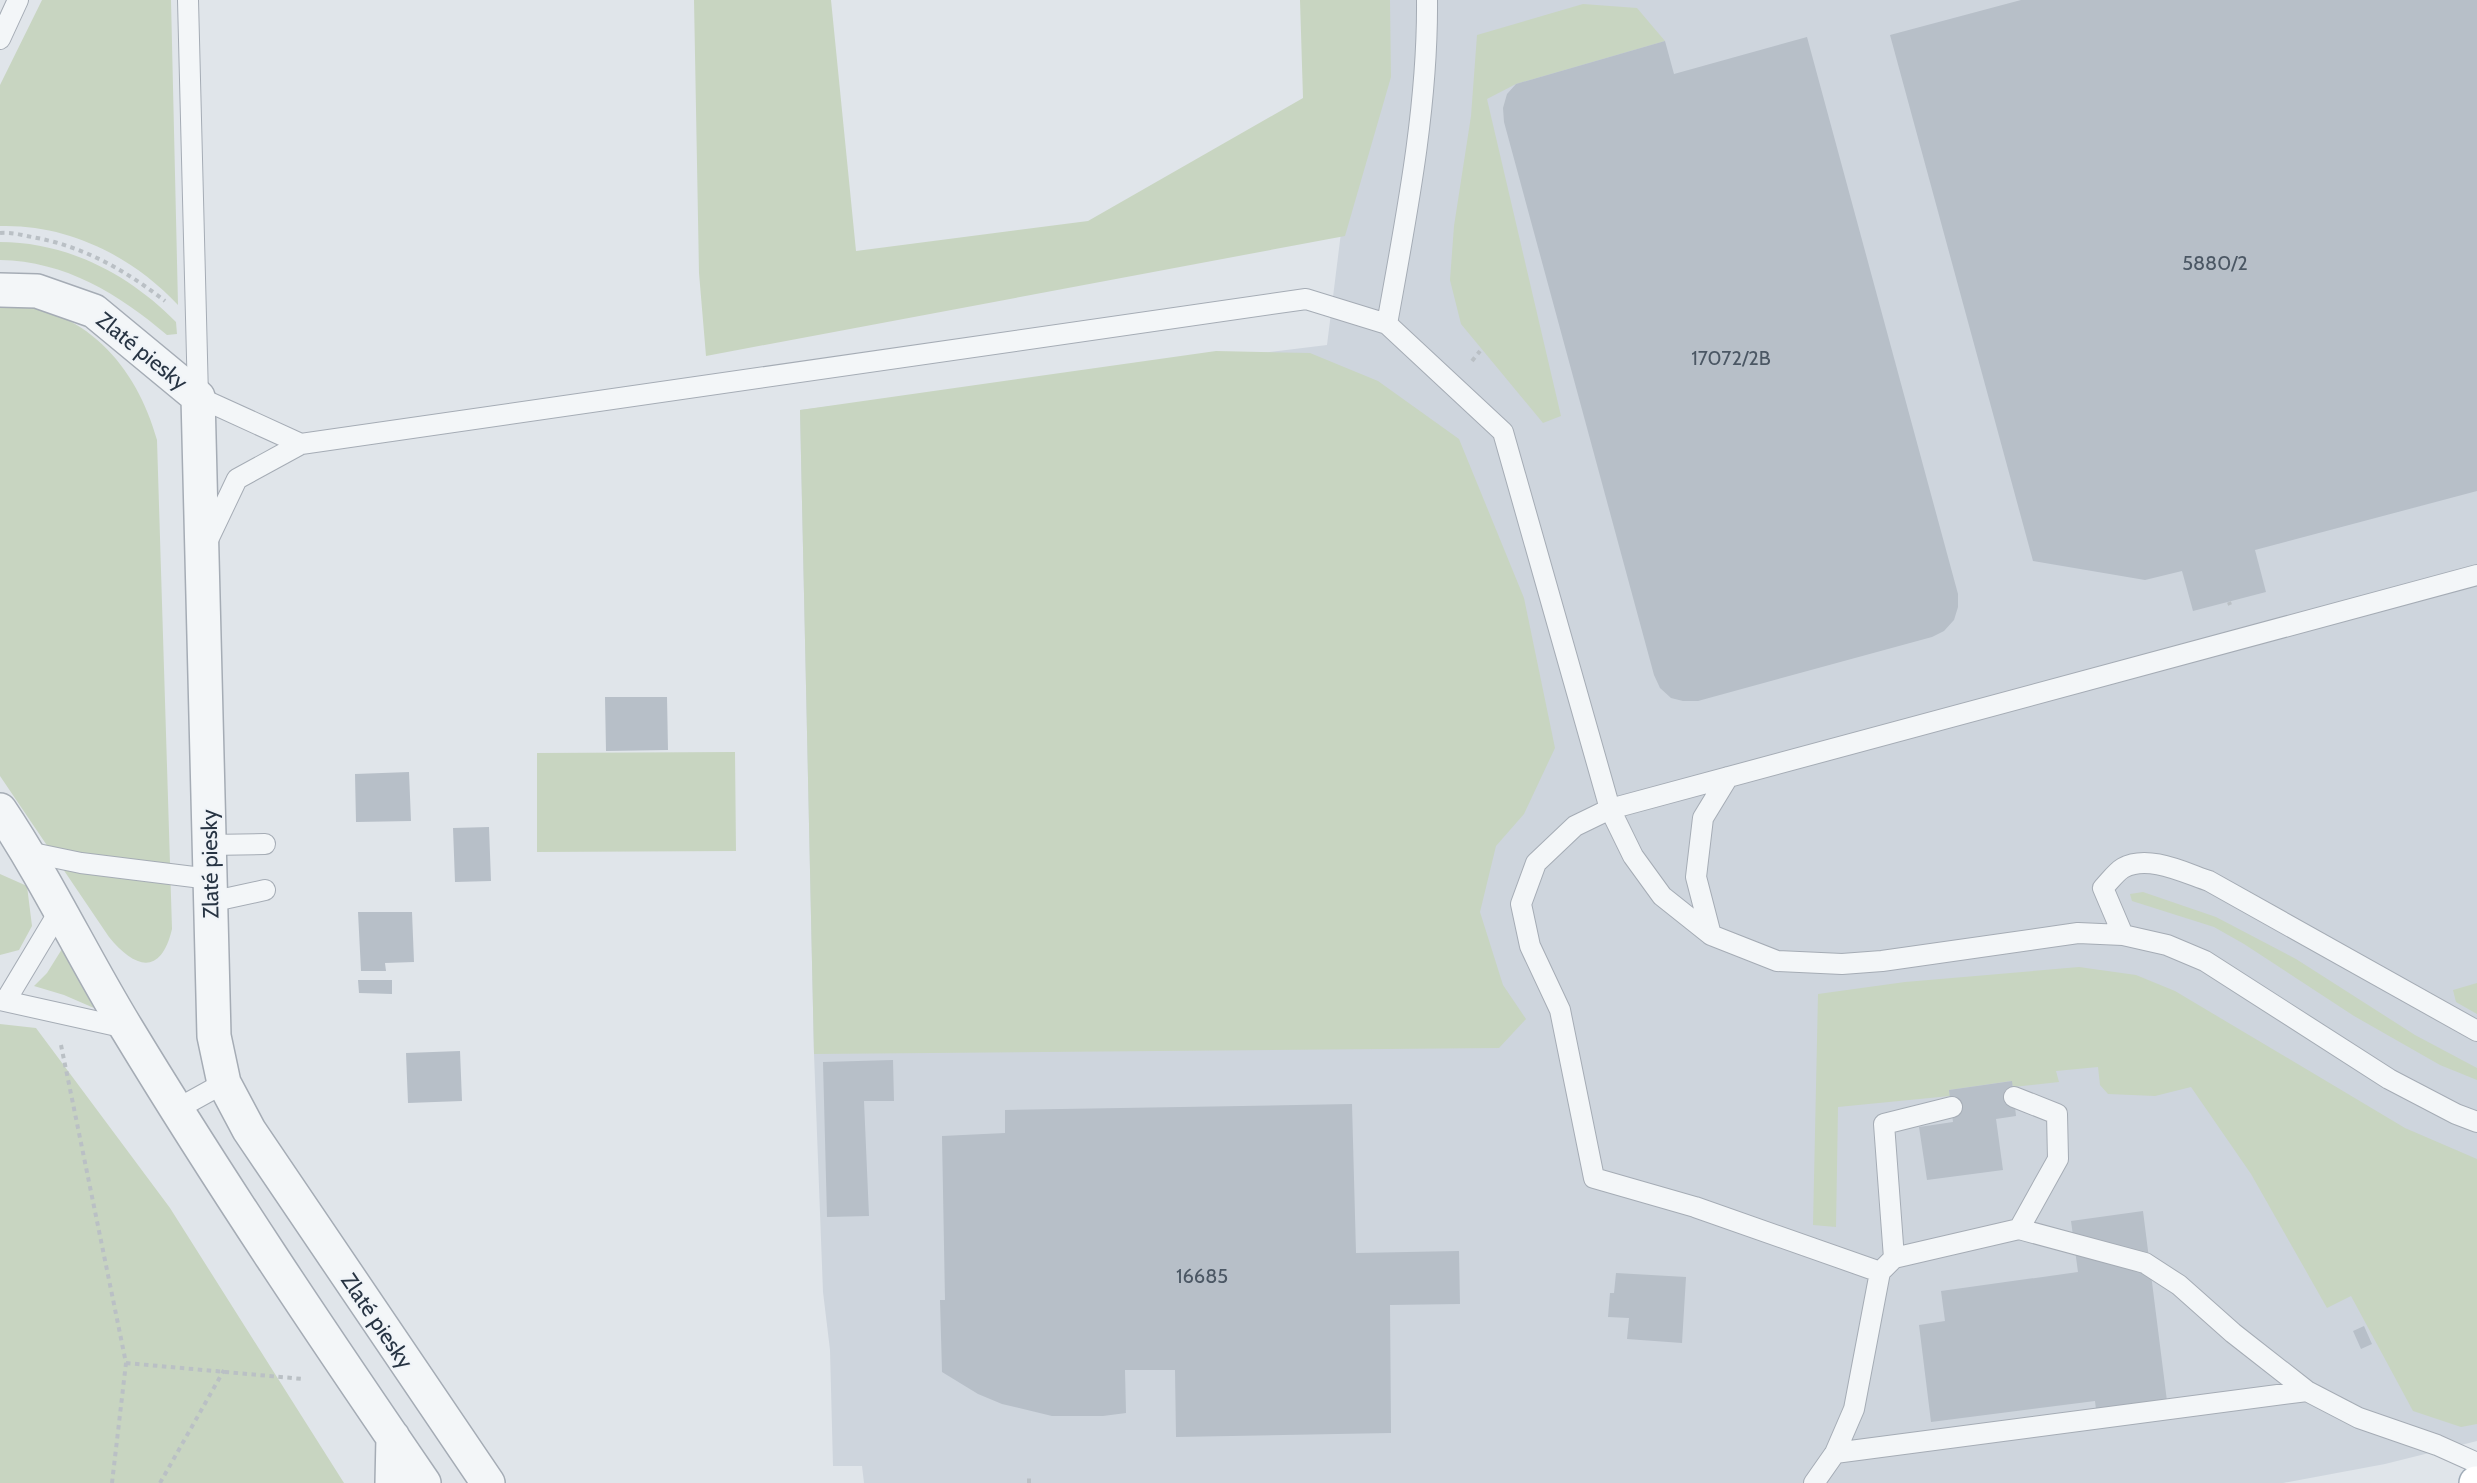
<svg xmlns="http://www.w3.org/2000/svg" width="2477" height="1483" font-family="Cabin,sans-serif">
<rect width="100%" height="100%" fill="#e0e5ea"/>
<path fill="#ced5dd" d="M1370 0H2477V1441L2385 1464 2283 1483H864L862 1466H833L830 1350 823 1292 814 1054 800 410 1327 345Z"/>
<path fill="#c8d5c1" d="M42 0H171L178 305C132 256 68 224 0 226V85Z
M694 0H831L856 251 1088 221 1303 98 1300 0H1390L1391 77 1345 236 706 356 699 273Z
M1583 4 1637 8 1665 41 1516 84 1487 99 1561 416 1543 423 1461 324 1450 280 1454 226 1471 116 1477 35Z
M0 242C68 242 130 275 176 322L177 334 167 335C119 294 65 261 0 260Z
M0 304C83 304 137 366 157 440L172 929C161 976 135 969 109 937L0 776Z
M1216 351 1310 353 1378 381 1459 439 1524 598 1555 748 1524 814 1496 846 1480 912 1503 985 1526 1019 1499 1048 814 1054 800 410Z
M735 752 736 851 537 852V753Z
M0 874 27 886 32 926 19 950 0 955Z
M2143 892 2216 917 2296 959 2415 1035 2477 1068V1080L2440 1065 2354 1016 2244 944 2214 927 2132 901 2130 894Z
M62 949 94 1008 64 995 34 986 47 973Z
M2079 967 2136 975 2175 991 2405 1128 2477 1159V1424L2461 1427 2413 1411 2351 1296 2327 1308 2251 1174 2191 1087 2155 1096 2108 1094 2100 1085 2098 1067 2056 1071 2059 1082 2013 1087 2011 1081 1949 1090 1950 1096 1838 1107 1836 1227 1813 1225 1818 994 1905 982Z
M2477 983V1014L2456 1002 2453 990Z
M0 1024 36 1028 170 1208 344 1483H0Z"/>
<path fill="#b7bfc8" d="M2021 0H2477V491L2255 550 2266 592 2193 611 2182 571 2145 580 2033 561 1890 35Z
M1807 37 1958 594V607L1954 620 1944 631 1932 637 1698 701H1683L1671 698 1660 688 1654 675 1504 122 1503 108 1507 94 1516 84 1665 41 1674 74Z
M605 697H667L668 750 606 751Z
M409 772 411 821 356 822 355 774Z
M489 827 491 881 455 882 453 828Z
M358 912H412L414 962 385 963 386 971H361Z
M358 980H392V994L359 993Z
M460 1051 462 1101 408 1103 406 1053Z
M893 1060 894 1101H864L869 1216 827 1217 823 1062Z
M2012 1081 2016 1116 1996 1119 2003 1170 1927 1180 1919 1127 1953 1122 1949 1090Z
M1352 1104 1356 1253 1459 1251 1460 1304 1390 1305 1391 1433 1176 1437 1175 1370H1125L1126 1413 1103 1416H1052L1002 1404 978 1394 942 1372 940 1300H945L942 1136 1005 1133V1110Z
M2143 1211 2168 1409 2097 1418 2095 1401 1931 1422 1919 1325 1945 1321 1941 1291 2078 1272 2071 1221Z
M1616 1273 1686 1277 1682 1343 1627 1339 1629 1318 1608 1317 1610 1293H1614Z
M2364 1326 2372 1344 2361 1349 2353 1331Z"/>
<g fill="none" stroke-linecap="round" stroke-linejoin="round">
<g stroke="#a5acb5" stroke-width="22">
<path id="service" d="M188 0 198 397 301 444
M0 39 18 0
M1387 324C1406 218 1428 108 1427 0
M207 542 237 479 301 444 1306 299 1387 324 1503 432 1610 809 1633 856 1662 896 1711 935 1777 961 1842 964 1882 961 2078 933 2123 935 2167 945 2205 961 2389 1079 2456 1114 2477 1122
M209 845 265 844
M28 852 81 863 210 879
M210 902 265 890
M1711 935 1696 877 1703 818 1728 777
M2123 935 2103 888C2109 882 2116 872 2123 868 2148 854 2185 873 2209 881L2477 1031
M0 1000 126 1028
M6 1000 60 910
M2014 1097 2057 1114 2058 1159 2019 1229
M177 1109 224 1083
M1894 1258 1884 1124 1952 1107
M1880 1272 1695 1207 1594 1178 1560 1010 1530 946 1521 904 1536 863 1575 826 1610 809 2477 575
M1835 1453 2307 1391
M1814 1483 1835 1453 1854 1409 1880 1272 1894 1258 2019 1229 2145 1263 2179 1285 2233 1333 2307 1391 2359 1418 2437 1445 2477 1463"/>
</g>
<g stroke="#a5acb5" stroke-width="36">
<path id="minor" d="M0 290 37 291 94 311 198 397 214 1036 224 1083 249 1130 488 1483
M0 810C47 880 83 957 127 1029 221 1184 322 1334 424 1483
M392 1483 393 1437"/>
</g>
<g stroke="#9fabb7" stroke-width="36">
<path id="primary" d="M2476 1483H2477"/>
</g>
<path stroke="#bac0c5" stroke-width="4" stroke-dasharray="4.5 4.5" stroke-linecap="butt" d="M0 233C11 232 22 235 32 237 83 246 125 270 165 301
M1472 361 1480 351
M2229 602 2230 605
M61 1045 126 1363 112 1483
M126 1363 303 1379
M160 1483 224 1370
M1029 1483V1474"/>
<use href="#service" stroke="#f3f6f8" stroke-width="20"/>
<use href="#minor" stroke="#f3f6f8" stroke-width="33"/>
<use href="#primary" stroke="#fff" stroke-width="33"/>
</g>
<g text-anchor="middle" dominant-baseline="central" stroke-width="4.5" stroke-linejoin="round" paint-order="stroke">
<g font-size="20" fill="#4b5764">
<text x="2215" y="263">5880/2</text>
<text x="1731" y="358">17072/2B</text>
<text x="1202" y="1276">16685</text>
</g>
<g font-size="22" fill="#273443" stroke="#f0f4f8">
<text transform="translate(142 351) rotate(39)">Zlaté piesky</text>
<text transform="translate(210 864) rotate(-91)">Zlaté piesky</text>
<text transform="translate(377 1321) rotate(56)">Zlaté piesky</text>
</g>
</g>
</svg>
